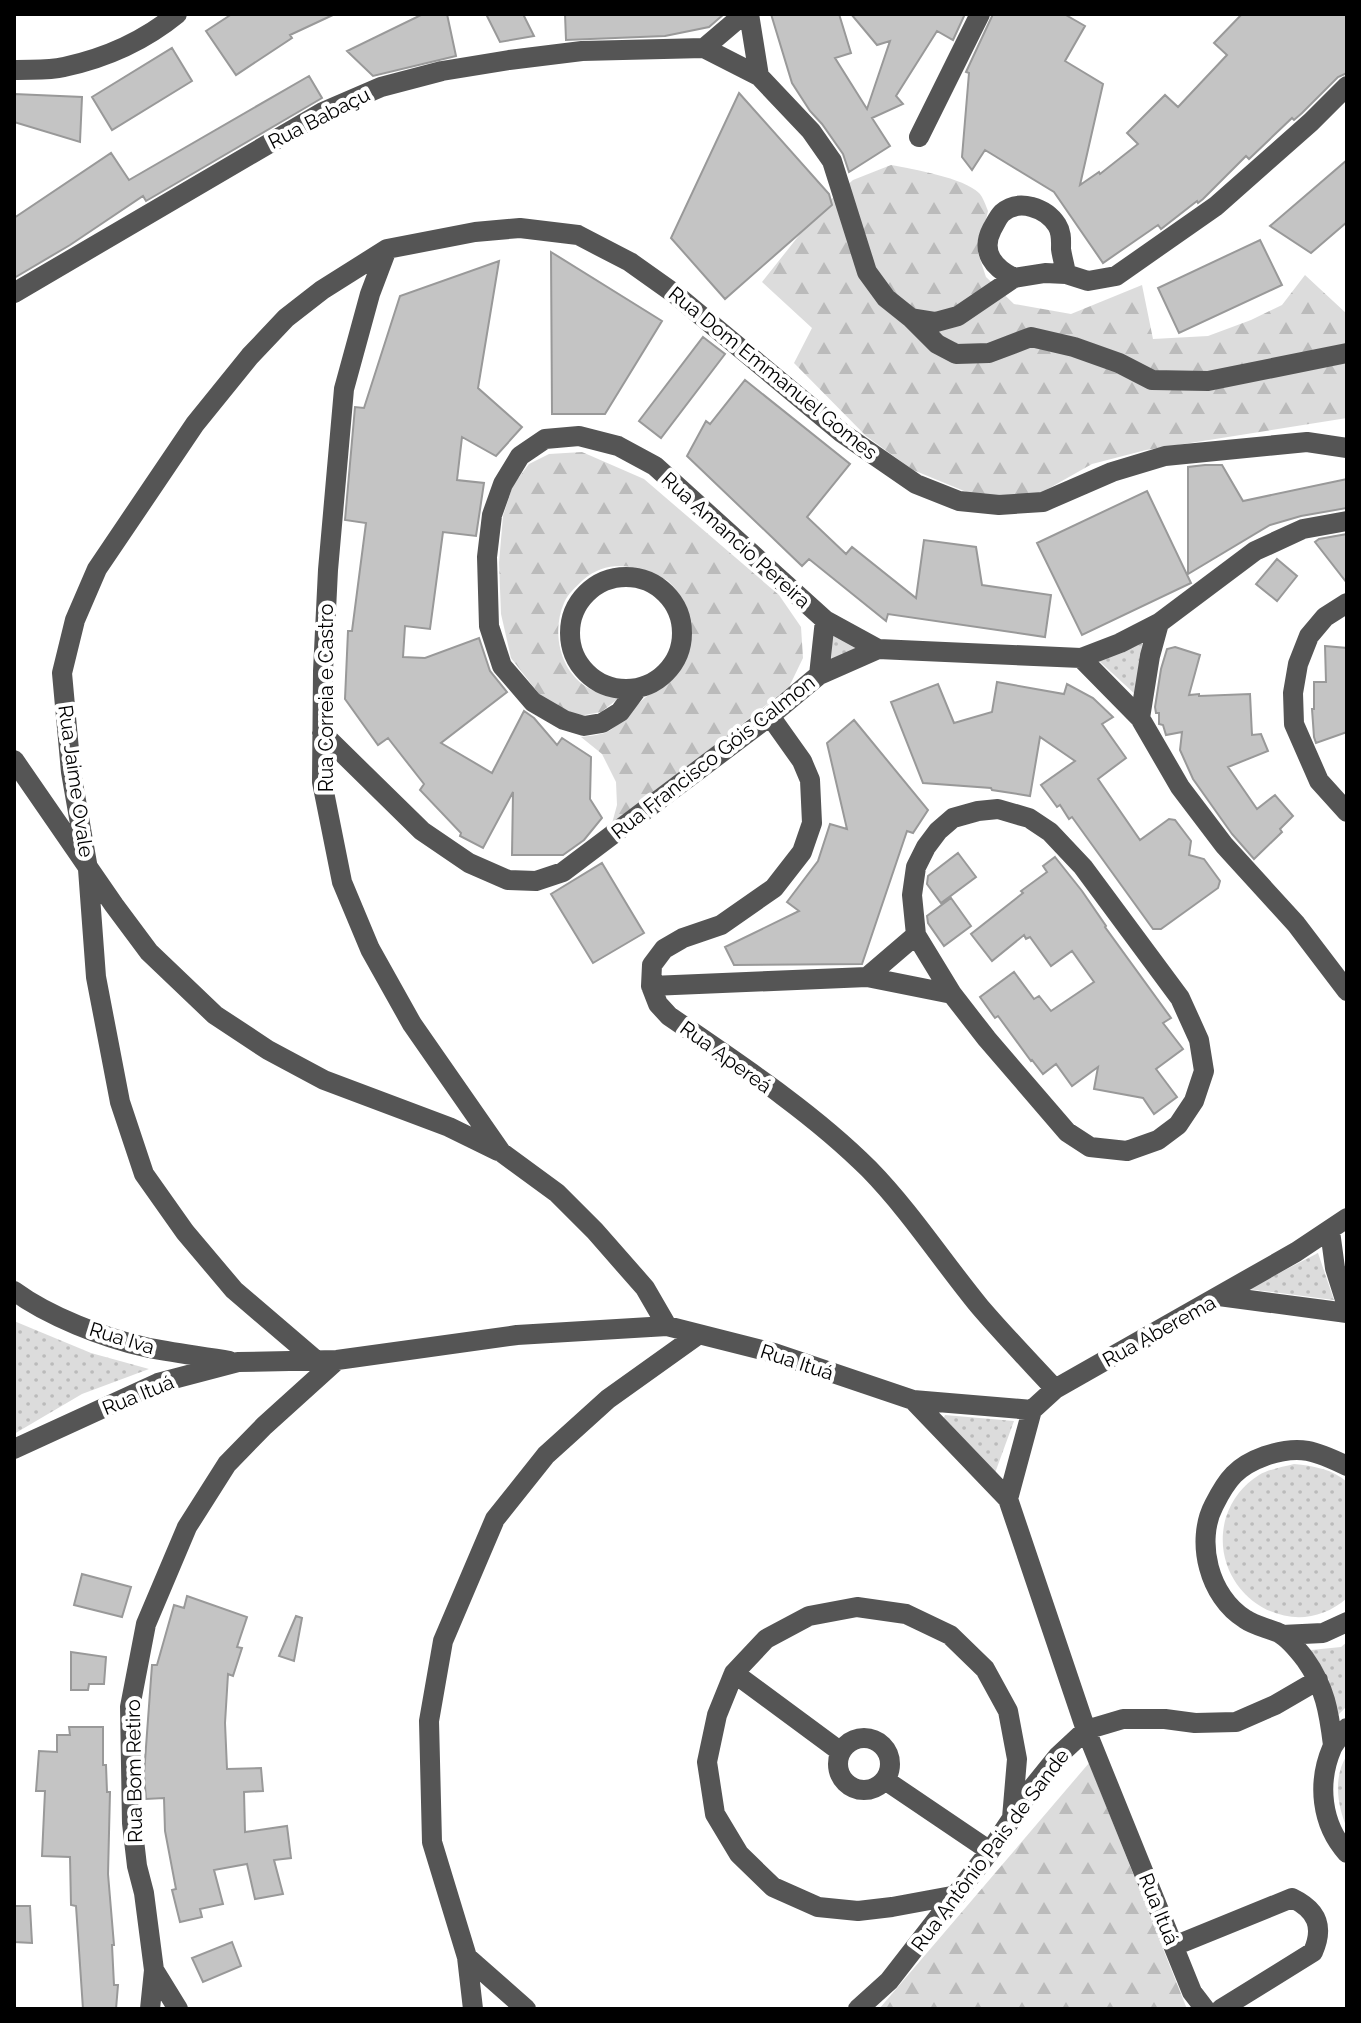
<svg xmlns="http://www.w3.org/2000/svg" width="1361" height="2023" font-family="Raleway,sans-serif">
<defs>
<pattern id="forest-firs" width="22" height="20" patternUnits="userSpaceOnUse" patternTransform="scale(2)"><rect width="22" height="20" fill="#dcdcdc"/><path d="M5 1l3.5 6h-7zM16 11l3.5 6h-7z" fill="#bbb"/></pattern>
<pattern id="park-dots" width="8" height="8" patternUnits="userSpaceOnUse" patternTransform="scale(2)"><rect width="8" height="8" fill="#dcdcdc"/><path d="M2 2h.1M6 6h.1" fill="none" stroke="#bbb" stroke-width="1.8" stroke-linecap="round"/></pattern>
</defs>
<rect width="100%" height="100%" fill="#fff"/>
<path fill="url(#forest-firs)" d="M891 165C913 169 964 178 979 193 983 197 986 206 988 211L978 253 986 277 1014 304 1071 314 1142 285 1153 339 1208 336 1251 320 1282 305 1305 275 1347 314V418L1146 450 1092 464 1030 499 969 493 913 470 866 436 794 363 812 328 762 282 820 209 853 180Z
M582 452 644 479 779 595 801 627 803 658 789 687 611 827 617 805 616 782 602 754 581 737C589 736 598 735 605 733 618 728 634 706 646 697 660 685 673 682 683 665 699 639 691 601 668 581 667 580 660 577 657 576 633 564 606 560 583 580 576 587 568 593 564 603 551 633 560 673 590 689 599 693 610 695 619 698L601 712 579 716 543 699 511 658 501 614 499 563 503 516 513 485 529 464 549 454Z
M1089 1763 1187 2009H879Z"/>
<path fill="url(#park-dots)" d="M832 633 863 651 831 664Z
M1145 639 1137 696 1098 660Z
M1318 1253 1334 1300 1248 1289Z
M14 1321 91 1353 149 1369 82 1394 14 1434Z
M945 1415 1014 1421 995 1473 942 1422Z
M1294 1464C1314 1466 1332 1469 1347 1482V1598C1290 1649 1205 1590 1226 1517 1232 1499 1243 1485 1259 1475 1269 1469 1283 1467 1294 1464Z
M1347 1642V1706L1337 1716 1328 1678 1311 1650 1341 1647Z
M1347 1755V1828C1337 1805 1333 1777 1347 1755Z"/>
<path fill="#c4c4c4" stroke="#999" stroke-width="2" d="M232 14H335L290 35 292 38 236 75 206 31Z
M423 14H447L456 56 373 76 347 51Z
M486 14H523L534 36 500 42Z
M565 14H724L709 27 665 36 566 40Z
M771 14H839L851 53 835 58 867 109 890 41 877 45 851 14H965L953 40 937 31 896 96 903 104 872 118 890 146 849 172 843 154 822 124 810 111 792 83Z
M993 14H1064L1085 26 1065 61 1103 84 1080 185 1099 172 1100 174 1138 144 1127 133 1165 95 1178 107 1227 55 1214 43 1242 14H1347V73L1338 77 1302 113 1294 120 1292 118 1249 159 1246 156 1203 199 1198 203 1197 201 1161 229 1158 225 1103 263 1054 192 985 150 972 170 962 157 969 73 966 72Z
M172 48 192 81 112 130 92 97Z
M309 76 322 98 146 201 143 196 70 245 14 278V218L111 153 129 180Z
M739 93 829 194 832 205 725 299 671 238Z
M14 94 82 97 80 142 14 122Z
M1347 160V222L1311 253 1270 226Z
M1260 240 1282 285 1179 333 1158 288Z
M551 252 662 321 605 414H552Z
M499 261 478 388 522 427 496 456 462 437 457 480 484 483 476 536 443 532 430 629 405 626 403 657 425 658 479 638 490 671 507 692 441 743 492 773 524 711 534 718 557 745 562 738 591 757 590 799 602 818 584 840 563 855H512L513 792 483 848 460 836 461 833 420 790 424 784 388 738 378 745 345 699 348 631H352L366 523 345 520 355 407 364 408 400 296Z
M703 337 725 354 661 438 639 421Z
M745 380 850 464 807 517 846 554 852 547 916 598 924 540 976 547 982 585 1051 595 1045 637 888 614 886 621 809 559 802 566 687 456 706 421 710 424Z
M1205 465H1222L1243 501 1347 479V508L1301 516 1270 525 1188 574V467Z
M1147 491 1191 583 1082 635 1037 543Z
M1347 534V583L1315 542 1319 539Z
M1277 559 1297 576 1277 601 1256 584Z
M1325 646 1347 648V732L1316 743 1314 737 1312 709H1314V682H1326Z
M1175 647 1200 655 1189 695 1199 694V696L1250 694 1252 735 1261 734 1268 751 1228 767 1257 809 1275 795 1293 816 1280 829 1282 832 1254 859 1232 834 1193 779 1180 750 1182 732 1166 735 1163 725 1159 724V713H1156L1155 707 1161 669 1167 649Z
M997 682 1064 694 1067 684 1093 698 1113 717 1102 724 1126 758 1098 779 1140 840 1169 819 1175 820 1191 841 1189 855 1204 859 1220 881 1218 888 1161 929H1153L1072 817 1069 819 1060 805 1057 807 1041 785 1075 761 1040 737 1030 796 992 790 991 788 923 783 891 702 938 684 954 723 992 712Z
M854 720 928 810 913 833 907 831 862 964 734 965 725 947 799 911 787 902 818 861 830 824 847 829 827 743Z
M958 853 976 877 941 903 927 884 928 876Z
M1055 857 1082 891 1106 926 1105 927 1171 1018 1163 1023 1183 1049 1156 1069 1177 1097 1154 1114 1143 1098 1094 1089 1098 1067 1072 1086 1056 1064 1043 1074 1032 1060 1031 1061 998 1016 995 1018 980 997 1014 972 1034 999 1039 996 1051 1011 1094 982 1072 951 1051 966 1030 937 1026 939 1024 935 992 961 971 934 1023 893 1021 891 1047 872 1043 866Z
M602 863 644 933 593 963 551 894Z
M951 898 971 926 944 946 928 923 927 916Z
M82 1574 131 1587 122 1617 74 1605Z
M187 1596 247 1617 237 1647 242 1648 233 1676 228 1674 225 1723 227 1769 261 1768 263 1791 244 1792 245 1832 287 1826 291 1858 274 1860 283 1894 255 1899 247 1864 214 1870 223 1904 200 1909 202 1917 180 1922 172 1890 176 1889 165 1831 164 1798 146 1799 144 1774 152 1665H157L174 1605 184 1608Z
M296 1616 302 1618 294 1661 279 1656Z
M71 1652 106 1657 104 1684H89L88 1690H71Z
M69 1727H103V1765H106L107 1792H110L108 1874 114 1945H112L114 1985H118L116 2009H83L76 1906 71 1905 70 1857 42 1856 45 1791H36L39 1751 57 1752V1735H70Z
M14 1906H30L32 1943 14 1942Z
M232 1942 241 1966 203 1982 192 1958Z"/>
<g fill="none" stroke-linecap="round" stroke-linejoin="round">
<path stroke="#555" stroke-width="20" d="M749 14 759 76
M704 48 759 76 811 131 832 161 867 272 886 298 911 318 936 322 958 316 1014 278 1045 273 1066 274 1088 281 1116 276 1216 206 1311 122 1347 86
M14 70C30 69 48 71 64 67 106 58 144 41 177 14
M919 137 980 14
M387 249 370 294 344 389 328 570 323 671 322 782 342 882 370 949 412 1024 501 1152 557 1193 595 1231 645 1288 667 1326
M1014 278C994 268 980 252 992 229 995 224 998 217 1002 213 1019 198 1046 208 1057 225 1062 233 1061 240 1061 249 1062 257 1065 266 1066 274
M14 293 323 112 381 87 442 71 509 60 582 51 704 48 744 14
M911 318 937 344 956 354 989 353 1031 337 1074 347 1119 363 1152 380 1208 381 1347 353
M570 633a56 56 0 1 1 112 0a56 56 0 1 1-112 0Z
M1347 603 1325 617 1309 636 1298 664 1293 693 1294 724 1319 781 1347 812
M825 620 878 649
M1081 658 1120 643 1159 623 1255 551 1303 529 1347 521
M637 689 620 712 602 723 584 726 564 720 533 702 502 666 489 626 487 557 492 515 503 484 520 456 545 439 579 436 618 446 655 466 825 620 819 675
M770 716 802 761 810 780 812 823 802 852 774 888 721 925 683 938 664 949 652 965 651 986 658 1004 669 1016C736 1062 811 1111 869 1169 910 1211 943 1262 980 1307 1004 1335 1030 1362 1055 1389
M1140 718 1150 656 1159 623
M322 733 422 831 469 863 508 880 536 881 563 872 770 716 819 675 878 649 1081 658 1140 718 1180 787 1224 845 1296 924 1347 991
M14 760 114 905 149 952 215 1015 268 1050 324 1080 449 1127 498 1151
M998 809 1029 818 1050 832 1083 867 1180 998 1199 1040 1204 1071 1194 1101 1178 1125 1158 1140 1127 1151 1090 1147 1067 1132 987 1039 952 994 916 935 912 895 916 867 926 847 938 831 953 818 978 811Z
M867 977 916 935
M651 986 867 977 952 994
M1330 1231 1335 1268 1347 1306
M14 1291C48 1316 104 1338 145 1347 173 1353 202 1356 230 1361
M1219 1296 1347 1313
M317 1361 234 1290 185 1232 144 1174 120 1102 96 977 88 869 71 772 62 673 75 620 97 569 195 424 250 356 286 318 322 290 387 249 475 232 520 228 578 235 630 262 675 294 842 433 916 484 959 501 999 505 1043 502 1112 472 1165 456 1307 442 1347 448
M913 1400 1032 1410
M14 1449 158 1383 238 1362 337 1360 517 1335 667 1326 774 1353 913 1400 1008 1499 1086 1730 1192 1992 1205 2009
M1008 1499 1032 1410 1055 1389 1296 1252 1347 1218
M1282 1635 1323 1633 1347 1622
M734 1673 841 1752
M1347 1728C1342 1734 1336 1740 1332 1748 1317 1783 1321 1824 1347 1853
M838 1764a26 26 0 1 1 52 0a26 26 0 1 1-52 0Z
M1333 1745C1329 1712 1325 1687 1305 1659 1298 1650 1288 1638 1279 1633 1268 1628 1255 1626 1245 1619 1209 1597 1195 1541 1214 1505 1227 1479 1237 1466 1265 1456 1300 1444 1316 1451 1347 1466
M885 1780 990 1851
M957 1895 892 1907 858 1911 818 1907 773 1887 739 1854 715 1814 707 1762 717 1715 734 1673 766 1639 809 1616 857 1607 906 1614 950 1635 985 1669 1008 1711 1017 1759 1012 1818
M1174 1946 1292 1898C1317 1910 1324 1927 1313 1952L1221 2009
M467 1957 526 2009
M154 1970 178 2009
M150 2009 154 1970 144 1893 137 1866 132 1823 130 1707 146 1624 187 1527 227 1464 264 1426 337 1360
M473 2009 467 1957 432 1842 429 1721 443 1641 495 1519 546 1455 608 1399 699 1334
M858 2009 889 1981 990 1851 1033 1787 1058 1756 1086 1730 1123 1719H1165L1195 1723 1236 1722 1275 1705 1318 1680"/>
</g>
<g text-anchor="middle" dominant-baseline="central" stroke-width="8" stroke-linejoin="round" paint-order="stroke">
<g font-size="20" fill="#000" stroke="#fff">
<text transform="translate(319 118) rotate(-27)">Rua Babaçu</text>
<text transform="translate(773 373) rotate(39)">Rua Dom Emmanuel Gomes</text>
<text transform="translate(736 540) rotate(42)">Rua Amancio Pereira</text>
<text transform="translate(326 698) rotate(-90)">Rua Correia e Castro</text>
<text transform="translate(713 757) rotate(-38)">Rua Francisco Góis Calmon</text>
<text transform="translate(76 781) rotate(82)">Rua Jaime Ovale</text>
<text transform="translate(726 1057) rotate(36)">Rua Apereá</text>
<text transform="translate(1159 1331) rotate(-29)">Rua Aberema</text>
<text transform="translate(122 1338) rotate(17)">Rua Iva</text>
<text transform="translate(797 1362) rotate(18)">Rua Ituá</text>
<text transform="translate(138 1395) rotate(-22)">Rua Ituá</text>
<text transform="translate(134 1771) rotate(-91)">Rua Bom Retiro</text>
<text transform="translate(990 1850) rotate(-53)">Rua Antônio Pais de Sande</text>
<text transform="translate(1159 1909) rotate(68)">Rua Ituá</text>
</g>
</g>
<rect width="1361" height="2023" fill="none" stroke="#000000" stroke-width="32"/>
</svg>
